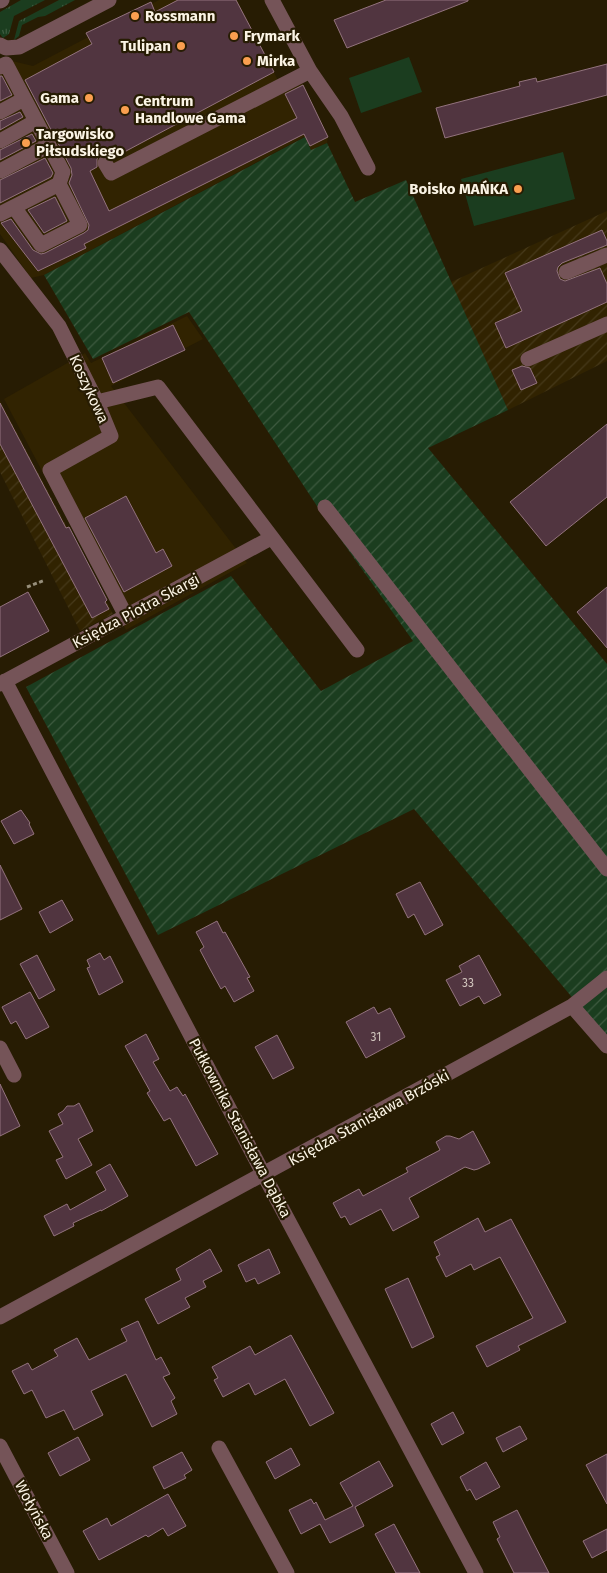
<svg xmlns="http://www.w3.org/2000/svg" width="607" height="1573" viewBox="0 0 607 1573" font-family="'Fira Sans',sans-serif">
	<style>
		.built { fill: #312301 }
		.industrial { fill: url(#industrial-furrows) }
		.grass { fill: url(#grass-tufts) }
		.park { fill: #1b3d1f }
		.garden { fill: url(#garden-furrows) }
		.building { fill: #513540; stroke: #93737e }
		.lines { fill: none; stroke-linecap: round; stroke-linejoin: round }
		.path { stroke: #978f7b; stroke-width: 3; stroke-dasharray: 4 2.5; stroke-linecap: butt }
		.minor { stroke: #755458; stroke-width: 15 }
		.poi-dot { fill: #fa9f4f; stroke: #271c03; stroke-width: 2 }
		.labels { text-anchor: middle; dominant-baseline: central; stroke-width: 4.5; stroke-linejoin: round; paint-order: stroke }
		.number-label { font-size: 12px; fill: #d0c4bc }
		.poi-label { font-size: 15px; font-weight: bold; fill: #fbf4e5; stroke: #271c03; text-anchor: start }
		.street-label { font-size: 15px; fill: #fbf4e5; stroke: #271c03 }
	</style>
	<defs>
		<pattern id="industrial-furrows" width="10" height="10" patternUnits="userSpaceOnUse" patternTransform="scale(1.25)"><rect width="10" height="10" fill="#312301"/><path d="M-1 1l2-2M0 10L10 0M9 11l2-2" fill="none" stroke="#46391a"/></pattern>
		<pattern id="grass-tufts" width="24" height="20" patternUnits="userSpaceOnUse" patternTransform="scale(1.25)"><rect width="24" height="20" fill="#1b3d1f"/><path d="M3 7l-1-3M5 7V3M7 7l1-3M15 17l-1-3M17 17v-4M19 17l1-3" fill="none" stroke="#3d5a3f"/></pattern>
		<pattern id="garden-furrows" width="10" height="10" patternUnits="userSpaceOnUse" patternTransform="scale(1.25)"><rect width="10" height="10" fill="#1b3d1f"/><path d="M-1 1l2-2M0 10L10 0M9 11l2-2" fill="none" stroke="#3d5a3f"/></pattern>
	</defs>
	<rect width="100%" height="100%" fill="#271c03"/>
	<path class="built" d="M159,0H237L284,92L302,83L328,137L327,143L311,150L304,137L44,275L31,278L0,234V65L8,60L33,66Z
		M187,316L203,339L111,386L247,563L126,630L4,399L85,353L91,363Z"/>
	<path class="industrial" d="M607,211V361L508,410L451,282Z
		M0,401L113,614L80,631L0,472Z"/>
	<path class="grass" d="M21,0H45L14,16L9,34L3,38L0,34V12Z
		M59,0H75L45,16L38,17L22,25L19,36L14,40L19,21Z"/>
	<path class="park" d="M409,57L422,92L361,113L349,78Z
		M563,152L575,199L474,226L461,179Z"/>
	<path class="garden" d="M305,137L311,150L327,143L355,202L406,180L508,410L428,448L607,664V1039L414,809L158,935L26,687L231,576L321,691L413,641L317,506L189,312L93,359L44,275Z"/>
	<path class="building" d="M178,0H236L274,72L113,158L110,155L105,154L100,155L97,159V167L90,171L109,211L297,118L285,94L303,85L328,137L310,146L304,134L84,244L86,248L38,271L1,223L11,219L33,250L41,254L45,253L84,233L88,230L89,225L69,183L72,175L71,168L25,80L92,44L86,33L151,2L155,12Z
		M386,0H468V1L347,48L334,20Z
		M607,64V95L445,138L436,108L520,86L519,82L536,78L537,82Z
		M0,76H2L12,95L0,101Z
		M20,112L23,117L0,130V121Z
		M32,134L36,141L0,160V150Z
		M45,158L53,173L51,177L0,203V180Z
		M55,197L67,221L44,233L28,210Z
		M602,230L607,241V245L562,263L558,267L557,271L560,279L565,281L600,268L607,284V302L506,348L495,323L522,311L505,273Z
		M173,325L185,350L113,383L102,358Z
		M522,366L530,368L537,383L521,390L512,370Z
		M0,403L66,528L69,527L107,600L105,602L109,609L92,618L0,444Z
		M607,424V497L546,546L510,502Z
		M126,496L156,553L163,549L172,566L124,592L85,518Z
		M607,587V648L577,612Z
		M28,592L49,631L0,657V607Z
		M21,810L30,823L29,824L34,834L14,844L1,821Z
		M0,865L22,909L0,920Z
		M420,882L443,925L425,935L414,914L408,918L396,894Z
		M62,900L73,920L50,933L39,912Z
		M217,921L223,933L225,932L250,977L247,978L254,991L234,1002L225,986L221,989L210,969L200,950L204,947L196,932Z
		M100,953L104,960L110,956L123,982L99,995L87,968L90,967L87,960Z
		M37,955L55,990L39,999L20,964Z
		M479,955L501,995L484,1004L479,996L460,1006L446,980L462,972L459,966Z
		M30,992L49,1027L26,1039L16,1021L11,1024L2,1007Z
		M374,1007L378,1014L390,1008L405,1037L366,1058L346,1022Z
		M146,1034L159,1059L153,1062L170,1091L177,1087L183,1096L185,1094L218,1154L196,1166L170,1118L164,1121L147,1093L150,1091L125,1046Z
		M277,1035L294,1068L273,1079L255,1047Z
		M0,1084L20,1126L0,1136Z
		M79,1103L93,1131L78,1139L92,1165L66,1179L56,1160L63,1157L49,1131L63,1124L58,1114L63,1111L67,1106H74Z
		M473,1131L490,1163L478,1169L474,1170L465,1167L409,1198L419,1217L393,1231L381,1209L350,1225L345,1216L341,1218L333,1203L359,1189L363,1196L408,1172L406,1168L440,1150L436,1142L446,1136H450L459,1139Z
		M110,1164L128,1196L101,1211V1210L73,1223L74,1226L54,1236L44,1216L67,1204L70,1210L106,1190L96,1172Z
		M478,1218L485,1232L511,1219L566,1322L518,1346L520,1350L487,1367L476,1346L533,1318L500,1257L474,1270L471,1264L446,1277L436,1257L440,1255L434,1242Z
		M210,1249L222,1271L203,1281L206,1287L185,1298L190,1307L158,1324L145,1299L181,1280L176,1269Z
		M269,1249L280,1273L258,1284L255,1278L246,1282L238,1265Z
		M408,1278L434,1337L412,1348L385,1289Z
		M138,1321L156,1360L161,1357L170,1374L163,1377L175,1398L171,1401L177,1414L152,1427L126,1374L91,1391L103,1415L74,1430L64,1410L46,1418L32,1390L24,1394L12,1371L28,1363L32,1370L58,1356L54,1350L77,1338L89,1360L127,1341L121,1329Z
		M291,1335L334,1413L310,1426L285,1379L255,1395L249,1383L223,1397L214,1380L218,1378L212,1367L250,1346L255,1355Z
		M453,1412L464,1433L442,1445L431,1424Z
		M520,1426L527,1439L503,1452L496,1438Z
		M78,1437L90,1460L60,1476L48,1453Z
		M291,1448L300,1465L275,1479L266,1462Z
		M182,1452L192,1470L184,1475L186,1478L164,1489L153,1467Z
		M607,1454V1504L586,1465Z
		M379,1461L393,1486L355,1507L364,1526L330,1543L320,1524L301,1534L289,1510L311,1499L314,1504L316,1502L325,1520L353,1506L340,1483Z
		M486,1462L500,1487L476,1500L470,1489L467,1491L460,1477Z
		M168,1494L186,1526L168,1536L163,1528L148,1537L146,1535L99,1560L83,1531L107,1518L111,1526Z
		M517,1510L531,1538L549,1573H514L497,1539L500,1537L493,1522Z
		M394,1524L420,1573H396L375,1534Z
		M607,1529V1550L592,1558L583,1541Z"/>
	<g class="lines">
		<path class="path" d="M27,587L45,580"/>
		<path class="minor" d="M272,0L310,71L341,116L368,168
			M0,1L2,0
			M0,45L6,48L19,47L109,0
			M0,67L6,64L63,172L59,184
			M0,112L24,99
			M0,141L36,121
			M105,163L111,173L310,71
			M0,171L49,145
			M0,214L59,184L80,225L41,245L14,207
			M0,250L59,326L97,402L111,436L50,470L126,616
			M566,272L607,255
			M528,359L607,324
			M97,402L158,387L357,650
			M325,507L607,869
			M5,681L264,1175L476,1573
			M0,684L271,538
			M572,1006L607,978
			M0,1048L14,1075
			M0,1317L572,1006L607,1046
			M0,1446L67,1573
			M219,1448L287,1573"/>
	</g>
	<g class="poi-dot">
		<circle cx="135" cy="16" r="5"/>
		<circle cx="234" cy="36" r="5"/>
		<circle cx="181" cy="46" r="5"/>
		<circle cx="247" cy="61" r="5"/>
		<circle cx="89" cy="98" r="5"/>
		<circle cx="125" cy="110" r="5"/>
		<circle cx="26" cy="143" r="5"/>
		<circle cx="518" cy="189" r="5"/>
	</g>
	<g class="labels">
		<g class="number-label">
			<text x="468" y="983">33</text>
			<text x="376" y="1037">31</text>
		</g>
		<g class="poi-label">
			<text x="145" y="16">Rossmann</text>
			<text x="244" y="36">Frymark</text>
			<text x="171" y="46" text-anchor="end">Tulipan</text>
			<text x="257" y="61">Mirka</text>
			<text x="79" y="98" text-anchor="end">Gama</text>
			<text x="135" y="101">Centrum<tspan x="135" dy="17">Handlowe Gama</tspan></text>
			<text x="36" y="134">Targowisko<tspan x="36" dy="17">Piłsudskiego</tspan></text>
			<text x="508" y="189" text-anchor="end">Boisko MAŃKA</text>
		</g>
		<g class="street-label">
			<text transform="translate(89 389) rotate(65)">Koszykowa</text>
			<text transform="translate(136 611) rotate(-28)">Księdza Piotra Skargi</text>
			<text transform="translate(369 1118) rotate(-29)">Księdza Stanisława Brzóski</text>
			<text transform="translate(240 1128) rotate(62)">Pułkownika Stanisława Dąbka</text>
			<text transform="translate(34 1510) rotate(62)">Wołyńska</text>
		</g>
	</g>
</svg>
